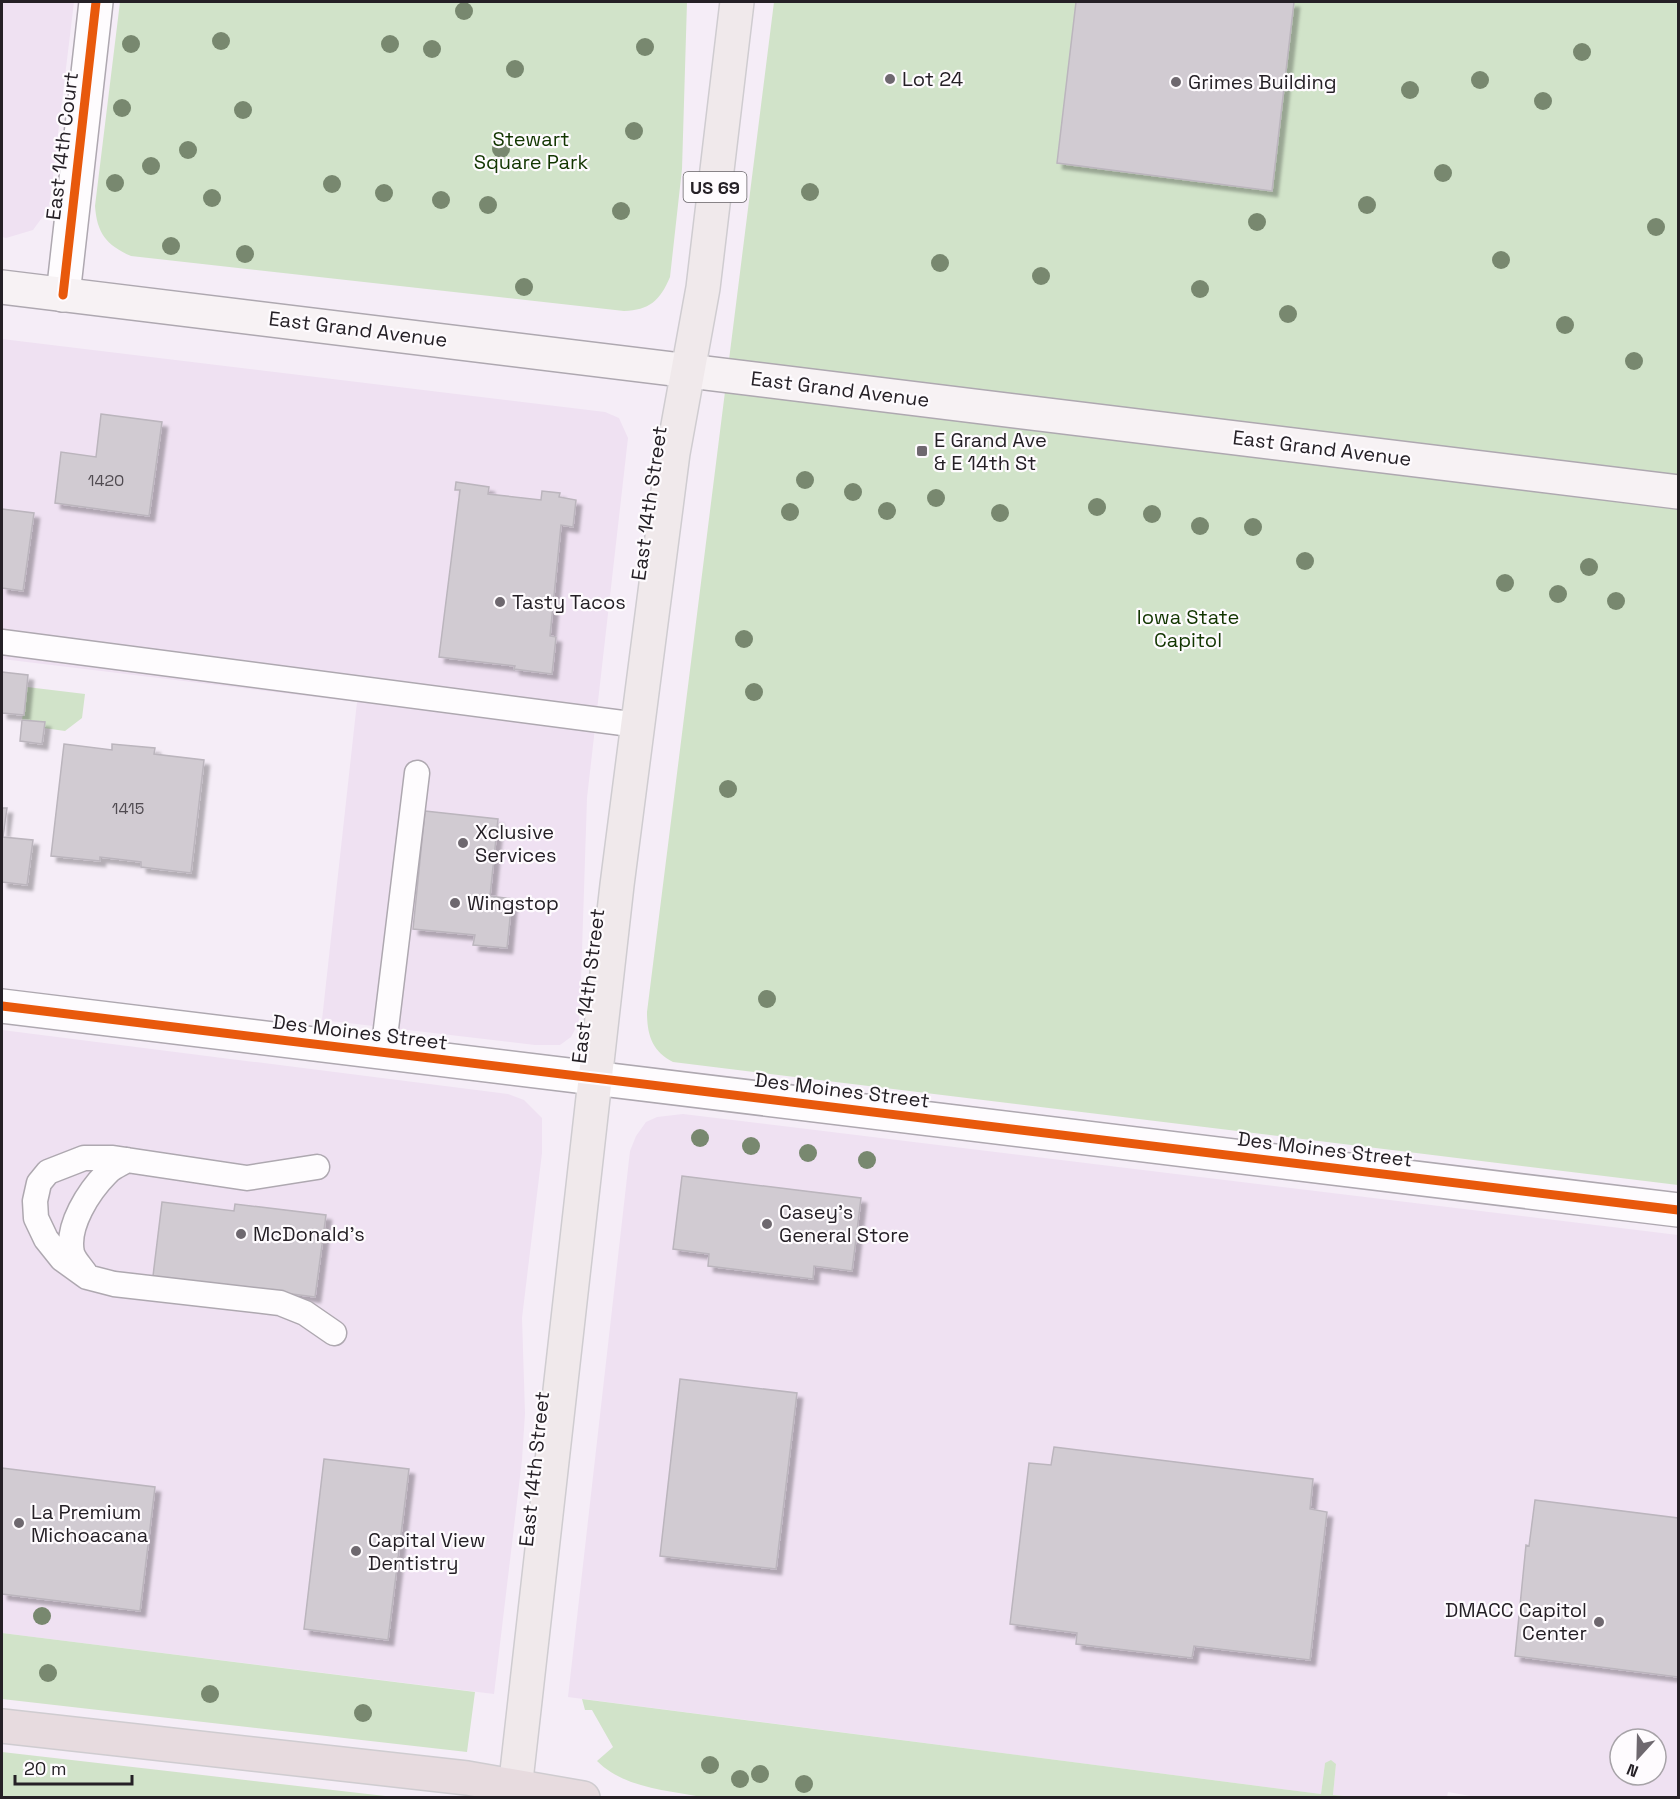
<svg xmlns="http://www.w3.org/2000/svg" width="1680" height="1799" viewBox="0 0 1680 1799" font-family="'Space Grotesk',sans-serif">
	<style>
		.built { fill: #efe1f2; fill-rule: evenodd }
		.green { fill: #d1e3c9 }
		.building { fill: #d1cbd2; stroke: #bbb5bd; stroke-width: 1.5; filter: url(#shadow) }
		.lines { fill: none; stroke-linecap: round; stroke-linejoin: round }
		.lane-casing { stroke: #aea8b0; stroke-width: 27 }
		.street-casing { stroke: #aea8b0; stroke-width: 36 }
		.secondary-casing { stroke: #aea8b0; stroke-width: 36 }
		.primary-casing { stroke: #cfccd0; stroke-width: 36 }
		.highway-casing { stroke: #cfccd0; stroke-width: 36 }
		.lane { stroke: #fefcfe; stroke-width: 24 }
		.street { stroke: #fefcfe; stroke-width: 33 }
		.secondary { stroke: #f7f2f4; stroke-width: 33 }
		.primary { stroke: #f0e9eb; stroke-width: 33 }
		.highway { stroke: #e7dbdf; stroke-width: 33 }
		.cycleway-casing { stroke: #fefbfe; stroke-width: 13 }
		.cycleway { stroke: #e8590c; stroke-width: 9 }
		.tree { fill: #78886f }
		.poi-dot { fill: #6e686f; stroke: #fefbfe; stroke-width: 2 }
		.labels { text-anchor: middle; dominant-baseline: central; stroke-width: 4.5; stroke-linejoin: round; paint-order: stroke }
		.number-label { font-size: 16px; fill: #504b51 }
		.shield { fill: #fefbfe; stroke: #666267; stroke-width: 1.5 }
		.shield-label { font-size: 18px; font-weight: bold; fill: #252026 }
		.poi-label { font-size: 20px; fill: #252026; stroke: #fefbfe; text-anchor: start }
		.park-label { font-size: 20px; fill: #123600; stroke: #fefbfe }
		.street-label { font-size: 20px; fill: #252026; stroke: #fefbfe }
	</style>
	<defs>
		<filter id="shadow"><feDropShadow dx="5.5" dy="5.5" stdDeviation="1.5" flood-color="#0004"/></filter>
	</defs>
	<rect width="100%" height="100%" fill="#f5edf7"/>
	<path class="built" d="M2,2H74L49,208L33,230L6,238L2,237Z
		M2,339L605,412L619,418L628,438L587,798L580,1012L578,1024L571,1037L560,1045H535L322,1020L357,702L2,659Z
		M2,1030L508,1094L524,1100L542,1118V1153L522,1318L525,1413L522,1460L494,1694L2,1633Z
		M683,1114L1678,1235V1797H1476L1448,1792L1447,1797H1355L1333,1795L1336,1764L1325,1763L1321,1794L568,1697L630,1151L636,1136L646,1122L657,1117ZM1620,1739H1656V1775H1620Z"/>
	<path class="green" d="M120,2H687L682,169L670,277C660,301 649,310 624,311L131,256C106,245 97,233 95,206Z
		M774,2H1678V1185L673,1062C652,1051 647,1035 647,1012Z
		M27,687L85,694L82,718L65,731L44,728V722L22,720Z
		M2,1633L475,1692L467,1752L2,1699Z
		M582,1699L1321,1794L1325,1763L1331,1760L1336,1764L1333,1795L1355,1797H702C666,1790 624,1788 597,1761L613,1747L592,1710H585Z
		M2,1752L394,1797H2Z"/>
	<path class="building" d="M1076,2H1294L1272,191L1057,163Z
		M101,414L162,422L149,516L55,503L61,452L96,457Z
		M456,482L489,487L488,494L541,500L542,491L560,493L559,497L576,500L573,527L561,525L550,636L556,637L552,674L514,669L515,666L439,657L460,490H455Z
		M2,509L34,513L23,591L2,588Z
		M2,672L28,675L24,715L2,713Z
		M22,720L45,722L42,744L20,741Z
		M64,744L112,750V744L155,748L154,754L204,760L191,873L141,867V862L100,857V861L51,856Z
		M2,808H7L3,837L33,840L27,885L2,882Z
		M425,811L498,819L490,896L512,899L507,948L473,945L475,935L413,929Z
		M682,1176L861,1198L852,1271L814,1266L813,1279L708,1266L709,1254L673,1249Z
		M162,1202L234,1211L235,1204L326,1215L315,1297L153,1276Z
		M680,1379L797,1393L776,1569L660,1556Z
		M1054,1447L1313,1479L1310,1509L1327,1512L1310,1660L1194,1646L1192,1658L1076,1644L1077,1633L1010,1624L1029,1463L1051,1465Z
		M324,1459L409,1469L388,1640L304,1629Z
		M2,1468L155,1487L140,1611L2,1594Z
		M1535,1500L1678,1518V1677L1515,1656L1526,1545L1529,1546Z"/>
	<g class="lines">
		<defs>
			<path id="lane" d="M2,642L638,725
				M383,1053L417,773
				M317,1167L247,1178L113,1158H84L48,1172L39,1183L35,1201L36,1218L46,1239L62,1259L87,1277L114,1284L280,1303L305,1313L334,1333
				M85,1273C81,1267 74,1260 72,1253C66,1226 89,1191 107,1173C112,1167 121,1164 127,1160"/>
			<path id="street" d="M63,295L96,2
				M2,1006L1678,1210"/>
			<path id="secondary" d="M2,287L1678,492"/>
			<path id="primary" d="M514,1798L617,885L673,453L703,288L737,2"/>
			<path id="highway" d="M2,1726L467,1778L583,1798"/>
		</defs>
		<use href="#lane" class="lane-casing"/>
		<use href="#street" class="street-casing"/>
		<use href="#secondary" class="secondary-casing"/>
		<use href="#primary" class="primary-casing"/>
		<use href="#highway" class="highway-casing"/>
		<use href="#lane" class="lane"/>
		<use href="#street" class="street"/>
		<use href="#secondary" class="secondary"/>
		<use href="#primary" class="primary"/>
		<use href="#highway" class="highway"/>
		<defs>
			<path id="cycleway" d="M63,295L96,2
				M2,1006L1678,1210"/>
		</defs>
		<use href="#cycleway" class="cycleway-casing"/>
		<use href="#cycleway" class="cycleway"/>
	</g>
	<g class="tree">
		<circle cx="464" cy="11" r="9"/>
		<circle cx="221" cy="41" r="9"/>
		<circle cx="131" cy="44" r="9"/>
		<circle cx="390" cy="44" r="9"/>
		<circle cx="645" cy="47" r="9"/>
		<circle cx="432" cy="49" r="9"/>
		<circle cx="1582" cy="52" r="9"/>
		<circle cx="515" cy="69" r="9"/>
		<circle cx="1480" cy="80" r="9"/>
		<circle cx="1410" cy="90" r="9"/>
		<circle cx="1543" cy="101" r="9"/>
		<circle cx="122" cy="108" r="9"/>
		<circle cx="243" cy="110" r="9"/>
		<circle cx="634" cy="131" r="9"/>
		<circle cx="501" cy="149" r="9"/>
		<circle cx="188" cy="150" r="9"/>
		<circle cx="151" cy="166" r="9"/>
		<circle cx="1443" cy="173" r="9"/>
		<circle cx="115" cy="183" r="9"/>
		<circle cx="332" cy="184" r="9"/>
		<circle cx="810" cy="192" r="9"/>
		<circle cx="384" cy="193" r="9"/>
		<circle cx="212" cy="198" r="9"/>
		<circle cx="441" cy="200" r="9"/>
		<circle cx="488" cy="205" r="9"/>
		<circle cx="1367" cy="205" r="9"/>
		<circle cx="621" cy="211" r="9"/>
		<circle cx="1257" cy="222" r="9"/>
		<circle cx="1656" cy="227" r="9"/>
		<circle cx="171" cy="246" r="9"/>
		<circle cx="245" cy="254" r="9"/>
		<circle cx="1501" cy="260" r="9"/>
		<circle cx="940" cy="263" r="9"/>
		<circle cx="1041" cy="276" r="9"/>
		<circle cx="524" cy="287" r="9"/>
		<circle cx="1200" cy="289" r="9"/>
		<circle cx="1288" cy="314" r="9"/>
		<circle cx="1565" cy="325" r="9"/>
		<circle cx="1634" cy="361" r="9"/>
		<circle cx="805" cy="480" r="9"/>
		<circle cx="853" cy="492" r="9"/>
		<circle cx="936" cy="498" r="9"/>
		<circle cx="1097" cy="507" r="9"/>
		<circle cx="887" cy="511" r="9"/>
		<circle cx="790" cy="512" r="9"/>
		<circle cx="1000" cy="513" r="9"/>
		<circle cx="1152" cy="514" r="9"/>
		<circle cx="1200" cy="526" r="9"/>
		<circle cx="1253" cy="527" r="9"/>
		<circle cx="1305" cy="561" r="9"/>
		<circle cx="1589" cy="567" r="9"/>
		<circle cx="1505" cy="583" r="9"/>
		<circle cx="1558" cy="594" r="9"/>
		<circle cx="1616" cy="601" r="9"/>
		<circle cx="744" cy="639" r="9"/>
		<circle cx="754" cy="692" r="9"/>
		<circle cx="728" cy="789" r="9"/>
		<circle cx="767" cy="999" r="9"/>
		<circle cx="700" cy="1138" r="9"/>
		<circle cx="751" cy="1146" r="9"/>
		<circle cx="808" cy="1153" r="9"/>
		<circle cx="867" cy="1160" r="9"/>
		<circle cx="42" cy="1616" r="9"/>
		<circle cx="48" cy="1673" r="9"/>
		<circle cx="210" cy="1694" r="9"/>
		<circle cx="363" cy="1713" r="9"/>
		<circle cx="710" cy="1765" r="9"/>
		<circle cx="760" cy="1774" r="9"/>
		<circle cx="740" cy="1779" r="9"/>
		<circle cx="804" cy="1784" r="9"/>
	</g>
	<g class="poi-dot">
		<circle cx="890" cy="79" r="6"/>
		<circle cx="1176" cy="82" r="6"/>
		<rect x="916" y="445" width="12" height="12" rx="3"/>
		<circle cx="500" cy="602" r="6"/>
		<circle cx="463" cy="843" r="6"/>
		<circle cx="455" cy="903" r="6"/>
		<circle cx="767" cy="1224" r="6"/>
		<circle cx="241" cy="1234" r="6"/>
		<circle cx="19" cy="1523" r="6"/>
		<circle cx="356" cy="1551" r="6"/>
		<circle cx="1599" cy="1622" r="6"/>
	</g>
	<g class="labels">
		<g class="number-label">
			<text x="106" y="480">1420</text>
			<text x="128" y="808">1415</text>
		</g>
		<rect class="shield" x="683.5" y="172" width="63" height="30" rx="4.5"/>
		<g class="shield-label">
			<text x="715" y="187">US 69</text>
		</g>
		<g class="poi-label">
			<text x="902" y="79">Lot 24</text>
			<text x="1188" y="82">Grimes Building</text>
			<text x="934" y="440">E Grand Ave<tspan x="934" dy="23">&amp; E 14th St</tspan></text>
			<text x="512" y="602">Tasty Tacos</text>
			<text x="475" y="832">Xclusive<tspan x="475" dy="23">Services</tspan></text>
			<text x="467" y="903">Wingstop</text>
			<text x="779" y="1212">Casey's<tspan x="779" dy="23">General Store</tspan></text>
			<text x="253" y="1234">McDonald's</text>
			<text x="31" y="1512">La Premium<tspan x="31" dy="23">Michoacana</tspan></text>
			<text x="368" y="1540">Capital View<tspan x="368" dy="23">Dentistry</tspan></text>
			<text x="1587" y="1610" text-anchor="end">DMACC Capitol<tspan x="1587" dy="23">Center</tspan></text>
		</g>
		<g class="park-label">
			<text x="531" y="139">Stewart<tspan x="531" dy="23">Square Park</tspan></text>
			<text x="1188" y="617">Iowa State<tspan x="1188" dy="23">Capitol</tspan></text>
		</g>
		<g class="street-label">
			<text transform="translate(62 146) rotate(-83)">East 14th Court</text>
			<text transform="translate(358 329) rotate(7)">East Grand Avenue</text>
			<text transform="translate(840 389) rotate(7)">East Grand Avenue</text>
			<text transform="translate(1322 448) rotate(7)">East Grand Avenue</text>
			<text transform="translate(649 503) rotate(-82)">East 14th Street</text>
			<text transform="translate(588 986) rotate(-83)">East 14th Street</text>
			<text transform="translate(360 1032) rotate(7)">Des Moines Street</text>
			<text transform="translate(842 1090) rotate(7)">Des Moines Street</text>
			<text transform="translate(1325 1149) rotate(7)">Des Moines Street</text>
			<text transform="translate(534 1469) rotate(-84)">East 14th Street</text>
		</g>
	</g>
	<rect width="1680" height="1799" fill="none" stroke="#252026" stroke-width="6"/>
	<g transform="translate(1638 1757) rotate(202)"><circle r="28" fill="#fefbfe" stroke="#a7a3a8" stroke-width="1.5"/>
	<path d="M0-4.5L10 22L0 15L-10 22Z" fill="#6e686f"/>
	<text y="-9" font-size="16" font-weight="bold" text-anchor="middle" fill="#252026">N</text>
	</g>
	<path d="M15 1775v9h117v-9" fill="none" stroke="#252026" stroke-width="3"/>
	<text x="24" y="1775" font-size="18" fill="#252026" stroke="#fefbfe" stroke-width="4.5" paint-order="stroke">20 m</text>
</svg>
